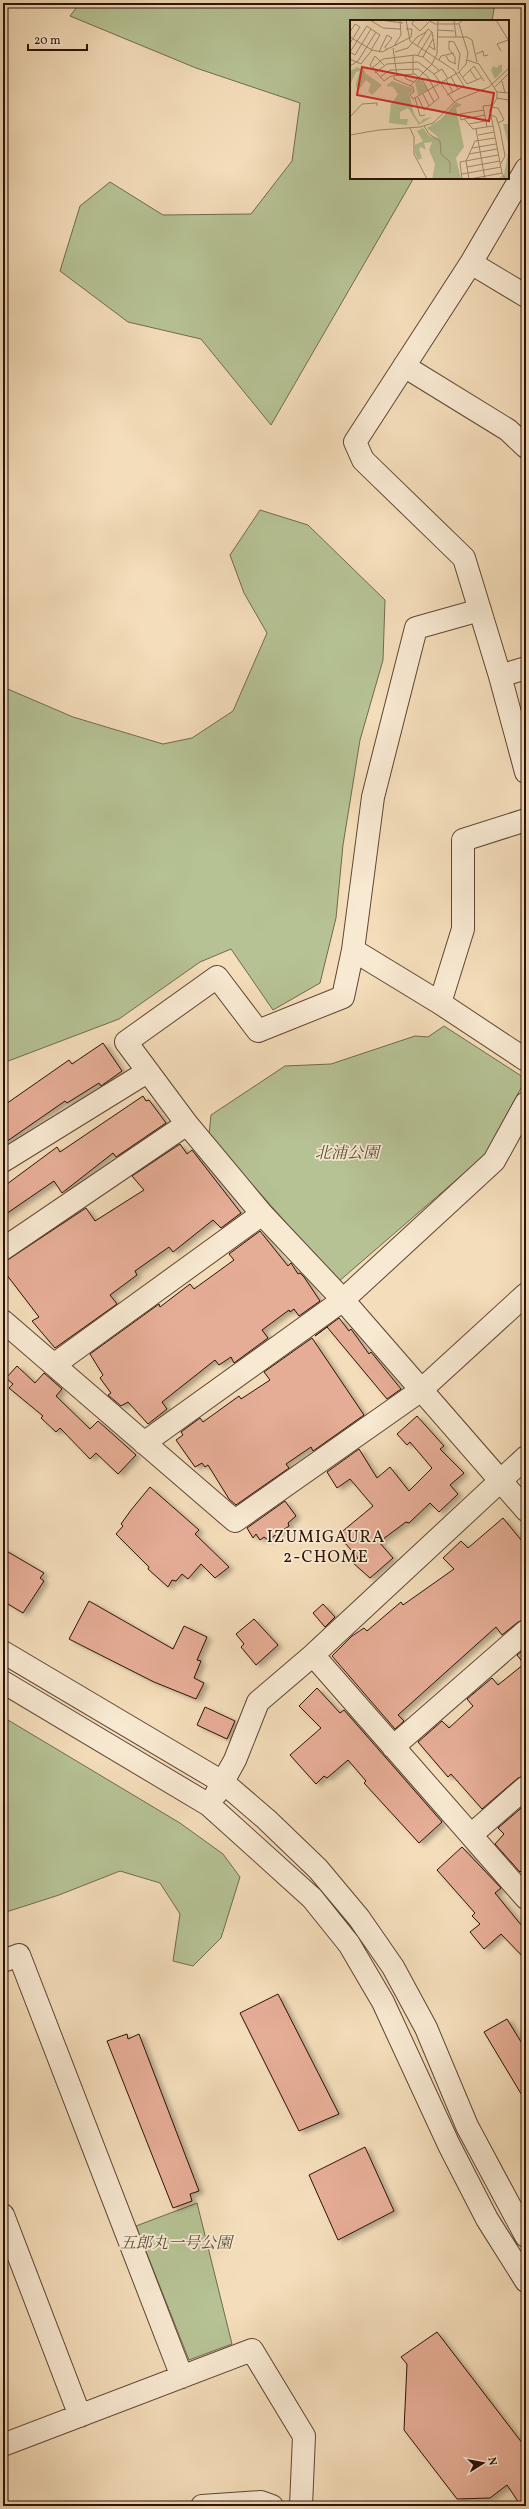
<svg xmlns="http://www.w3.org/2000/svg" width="529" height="2509" viewBox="0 0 529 2509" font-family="Vollkorn,'Noto Serif JP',serif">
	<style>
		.green { fill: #b6c294; stroke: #726a4d }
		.building { fill: #e6ad96; stroke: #2d1206; filter: url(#shadow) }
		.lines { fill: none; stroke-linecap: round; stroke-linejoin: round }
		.minor-casing { stroke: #5f4533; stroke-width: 24 }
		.minor { stroke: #f8e9d2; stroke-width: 22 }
		.labels { text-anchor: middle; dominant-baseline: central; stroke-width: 3.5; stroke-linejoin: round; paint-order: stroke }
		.park-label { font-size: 16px; font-style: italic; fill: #5d5038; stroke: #f8e9d2 }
		.neighbourhood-label { font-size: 17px; letter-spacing: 1px; fill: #2d1206; stroke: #f8e9d2 }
		.inset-road { fill: none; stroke: #a48c72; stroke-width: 1 }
		.view { fill: #d62828; fill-opacity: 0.15; stroke: #d62828; stroke-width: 2 }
		.inset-edge { fill: none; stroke: #2d1206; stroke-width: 2 }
	</style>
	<defs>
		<filter id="shadow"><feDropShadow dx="4.5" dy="2.5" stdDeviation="2" flood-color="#0004"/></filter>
	</defs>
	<rect width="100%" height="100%" fill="#f4ddba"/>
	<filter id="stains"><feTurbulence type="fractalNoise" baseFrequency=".005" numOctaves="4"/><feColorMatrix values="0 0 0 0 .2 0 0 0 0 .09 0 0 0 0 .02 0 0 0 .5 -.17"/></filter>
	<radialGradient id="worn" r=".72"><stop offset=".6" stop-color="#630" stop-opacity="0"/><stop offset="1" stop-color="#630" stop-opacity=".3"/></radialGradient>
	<path class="green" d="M80,3H495L492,21H351V178H412V181L271,425L201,339L128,322L60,271L80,206L110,182L163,215L251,214L292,161L300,103L196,68L70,16Z
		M260,510L308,525L385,600L383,660L360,740L343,845L336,918L320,983L273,1010L231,949L200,962L119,1019L3,1063V687L73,717L163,744L192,738L233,711L267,633L244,593L230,555Z
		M444,1026L526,1079L484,1156L338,1282L209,1135L211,1115L285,1066L331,1064L415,1036L428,1037Z
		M3,1717L180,1823L223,1854L240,1877L221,1938L193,1966L173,1961L180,1914L160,1883L120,1871L59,1895L3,1913Z
		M197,2203L232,2344L189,2360L136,2226Z"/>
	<path class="building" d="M103,1043L122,1071L101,1086L99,1083L67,1103L65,1101L3,1144V1106L69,1060L72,1064Z
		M143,1096L146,1101L149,1100L166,1123L116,1157L113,1153L62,1193L54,1181L3,1216V1187L57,1147L60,1152Z
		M180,1144L187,1154L192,1150L241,1213L221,1228L213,1220L173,1252L169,1247L135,1271L137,1275L110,1295L117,1304L55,1348L32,1321L39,1317L3,1270V1263L86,1208L95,1221L144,1190L132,1176Z
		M260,1231L288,1266L291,1263L298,1274L300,1273L304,1277L320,1301L299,1316L294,1309L290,1312L289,1310L262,1330L268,1338L234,1363L231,1357L219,1365L215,1360L162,1402L167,1409L148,1424L128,1402L121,1406L108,1395L111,1393L100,1378L103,1375L90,1354L159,1304L160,1307L190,1284L194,1289L234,1260L229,1254Z
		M339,1318L349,1331L351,1329L369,1354L371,1352L401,1389L387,1399L327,1327L315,1336Z
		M312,1338L364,1415L313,1451L311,1447L286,1464L289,1468L236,1505L229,1499L208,1465L205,1467L202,1463L195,1467L176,1440L183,1435L181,1432L200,1418L203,1422L239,1396L241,1399L270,1380L264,1372Z
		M17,1366L35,1383L44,1373L62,1389L56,1396L90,1429L98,1421L136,1455L118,1474L96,1453L90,1459L60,1428L56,1432L41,1418L43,1416L9,1388L13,1384L6,1378Z
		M417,1416L444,1446L440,1449L464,1473L450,1485L458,1494L439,1512L430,1503L409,1523L406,1522L379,1542L393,1558L370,1578L352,1562L358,1558L338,1535L373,1506L350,1479L337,1488L327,1472L359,1449L377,1478L390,1467L409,1491L432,1468L410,1442L407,1445L397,1434Z
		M150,1487L199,1530L195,1534L229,1567L215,1578L201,1564L188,1579L182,1574L176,1581L172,1580L168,1587L148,1569L149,1567L116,1534L123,1526L121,1524L131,1510Z
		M285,1501L296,1516L288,1523L289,1526L268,1540L264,1537L260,1540L256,1534L253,1538L247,1528Z
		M503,1518L526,1546V1619L518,1622L502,1635L496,1627L398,1715L404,1721L395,1729L332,1656L352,1636L364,1628L367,1631L401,1602L403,1605L454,1569L443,1558L461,1541L468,1548Z
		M3,1549L44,1573L40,1578L44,1581L23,1613L3,1601Z
		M89,1601L173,1649L184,1626L207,1637L197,1660L201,1661L194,1678L204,1683L196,1699L154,1682L69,1639Z
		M323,1604L335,1617L325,1627L313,1613Z
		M254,1619L278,1645L256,1665L241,1647L244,1644L236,1634Z
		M526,1648V1775L518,1778L482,1809L451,1774L448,1777L418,1742L442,1721L449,1728L473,1706L467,1699L492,1678L498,1685L524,1664L517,1655Z
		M317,1688L340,1713L344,1710L442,1822L419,1843L364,1783L366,1781L348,1760L327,1778L324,1776L316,1784L290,1755L321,1728L299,1706Z
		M205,1707L235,1721L227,1739L197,1725Z
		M526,1804V1866L520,1872L495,1844L504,1834L498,1828Z
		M462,1847L501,1888L495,1893L526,1931V1960L501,1934L484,1949L470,1932L480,1924L472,1916L475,1913L437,1870Z
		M278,1994L339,2114L299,2131L240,2013Z
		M507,2019L526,2050V2102L484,2032Z
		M127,2034L128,2039L139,2034L199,2191L190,2194L192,2201L173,2208L107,2041Z
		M365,2147L394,2211L338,2240L309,2175Z
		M437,2332L526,2448V2506H521L507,2485L490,2498L457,2499L404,2430L407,2364L401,2357Z"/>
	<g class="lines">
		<defs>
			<path id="minor" d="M526,169L471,263L355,442L363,460L464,558L500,676L526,772
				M471,263L526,296
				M404,366L508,430L526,447
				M480,610L416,628L373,797L353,950L343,997L258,1031L217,977L126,1042L187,1124L262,1214L343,1300L526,1510
				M500,676L526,668
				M353,950L440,1003L526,1060
				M440,1003L463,929V840L526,820
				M3,1161L147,1072
				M3,1249L187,1124
				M3,1321L235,1521L420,1391L526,1294
				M55,1364L262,1214
				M144,1443L343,1300L494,1161L526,1103
				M3,1652L224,1783L266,1819L318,1869L359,1918L393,1967L426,2028L467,2126L526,2236
				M313,1655L526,1898
				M3,1682L209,1805L312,1898L349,1944L383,2002L449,2145L487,2219L526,2281
				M393,1747L526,1631
				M216,1794L235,1760L258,1702L313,1655L526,1457
				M471,1835L526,1787
				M3,1961L19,1955L182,2377
				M3,2215L80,2416
				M3,2445L252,2350L304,2436L301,2506
				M202,2506L261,2502L272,2506"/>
		</defs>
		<use href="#minor" class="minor-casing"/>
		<use href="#minor" class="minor"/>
	</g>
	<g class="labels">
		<g class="park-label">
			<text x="347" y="1154">北浦公園</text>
			<text x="176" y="2244">五郎丸一号公園</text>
		</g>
		<g class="neighbourhood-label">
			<text x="326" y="1537">IZUMIGAURA<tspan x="326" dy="20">2-CHOME</tspan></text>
		</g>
	</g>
	<g transform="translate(350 20)">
		<rect width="159" height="159" fill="#f4ddba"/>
		<path d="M149,45H152V51L145,59L141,50L143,46L147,48ZM7,47L14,50L16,54L32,65L22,75L18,71L21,64L16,60L8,71L7,70L6,63L10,51L6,52L0,65V51ZM69,58L78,70L68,75L65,62ZM42,61L62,68L63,71L59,73L64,94L70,103L73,99L82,97L69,105L58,88L50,92V99H58L57,105L39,103L41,84L48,74L43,67L36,66ZM106,82L112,85L106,88L114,127L106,138L111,159H82L85,144L79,130L82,122L74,123L76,130L71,127L69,129L72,138L68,140L65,133V125L73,121L67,111L73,108L79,116L89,118L77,108L91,99ZM153,104H159V159L148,158L154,155L159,127Z" fill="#b6c294"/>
		<path class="inset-road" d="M20,0L33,8L50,9M30,0L53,3M56,0L60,21L104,50L114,66L97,75M64,0L62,4L70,11L79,2M78,0L85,4H108L113,0M104,0L106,17M146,0L159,21M88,10L104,11M0,12L5,4L10,7L0,23M0,17L22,30L32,32L61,17L62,9H56M88,17H117L122,20L127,42M46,26L45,24L51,15L50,0M67,26L78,9L82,12M79,26L85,30L82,12M43,28L47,56M21,30L30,15L21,9L17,6L0,32L5,35L21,9M151,31L147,24L158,20M29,32L37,15L42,18L35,27L37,30M45,32L58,28L67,17L76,12M126,34L133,31L134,36L138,35M63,35V54M68,35L82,12M96,36L99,41L106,44M73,37L83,19M0,39L11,44L22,30M89,40L91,36L104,33M117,40L129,44L147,72V78L140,90L152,153L155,159M105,44V37L99,29V21L104,22L110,34L108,50M34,45L25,36L20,45L34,61L41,56L65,54L73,61L84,82M0,46L8,41L26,12M21,49L33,39L65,35L73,37L90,51M120,50L127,60M109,52L117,64L131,58M25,53L37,44L68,42L84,54L104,82M84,54L92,49L98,59M55,55L56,59L64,62M44,56V59L63,67L64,72L60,74L63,79L109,52L116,44L118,33L109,4M30,57L40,50L68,49L78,57L89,78L74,90L68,77M101,57L108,69M113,57L124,46L134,61M96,60L103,72M152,61L155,73M60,66L82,44L87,34L88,0M145,67L159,53M147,72L159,73M73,74L79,86M65,78L70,96L75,95M147,78L158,80L159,88M141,87L148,88L154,100L148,103M134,90L110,94L111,100L114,99L123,109L143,106M141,95L146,97L150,109L155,136L150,145M0,97L12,84L27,83V86M114,99L135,95M119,104L135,101M74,106L79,114L90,121L91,134L100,142V153M137,107L133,86L142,85M60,108L64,117V134L77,159M126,109L135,159M0,115L29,110L70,107L83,103L107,80L139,67L159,48M128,115L144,112M122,128L146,124M119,134L147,129M117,147L150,141M112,154L151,147M112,159L110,142L148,135M119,159L116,141L125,121L145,118M120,159L152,153"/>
		<path class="view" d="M12,47L144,73L139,101L7,75Z"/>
		<rect width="159" height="159" class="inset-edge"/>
	</g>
	<rect width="529" height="2509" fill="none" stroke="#f4ddba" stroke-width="16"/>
	<rect x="4" y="4" width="521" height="2501" fill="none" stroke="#2d1206" stroke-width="2"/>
	<rect x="8" y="8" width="513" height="2493" fill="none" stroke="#2d1206"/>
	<g transform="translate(483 2463) rotate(79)" stroke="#f8e9d2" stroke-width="3" paint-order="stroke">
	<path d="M0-3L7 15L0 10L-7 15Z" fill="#2d1206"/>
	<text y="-6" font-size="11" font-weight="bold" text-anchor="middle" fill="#2d1206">N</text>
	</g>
	<path d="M28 44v6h59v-6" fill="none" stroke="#2d1206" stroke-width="2"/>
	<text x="34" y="44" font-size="12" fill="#2d1206" stroke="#f8e9d2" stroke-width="3" paint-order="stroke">20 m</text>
	<rect width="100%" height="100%" filter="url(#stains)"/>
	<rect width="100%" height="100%" fill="url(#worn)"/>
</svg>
